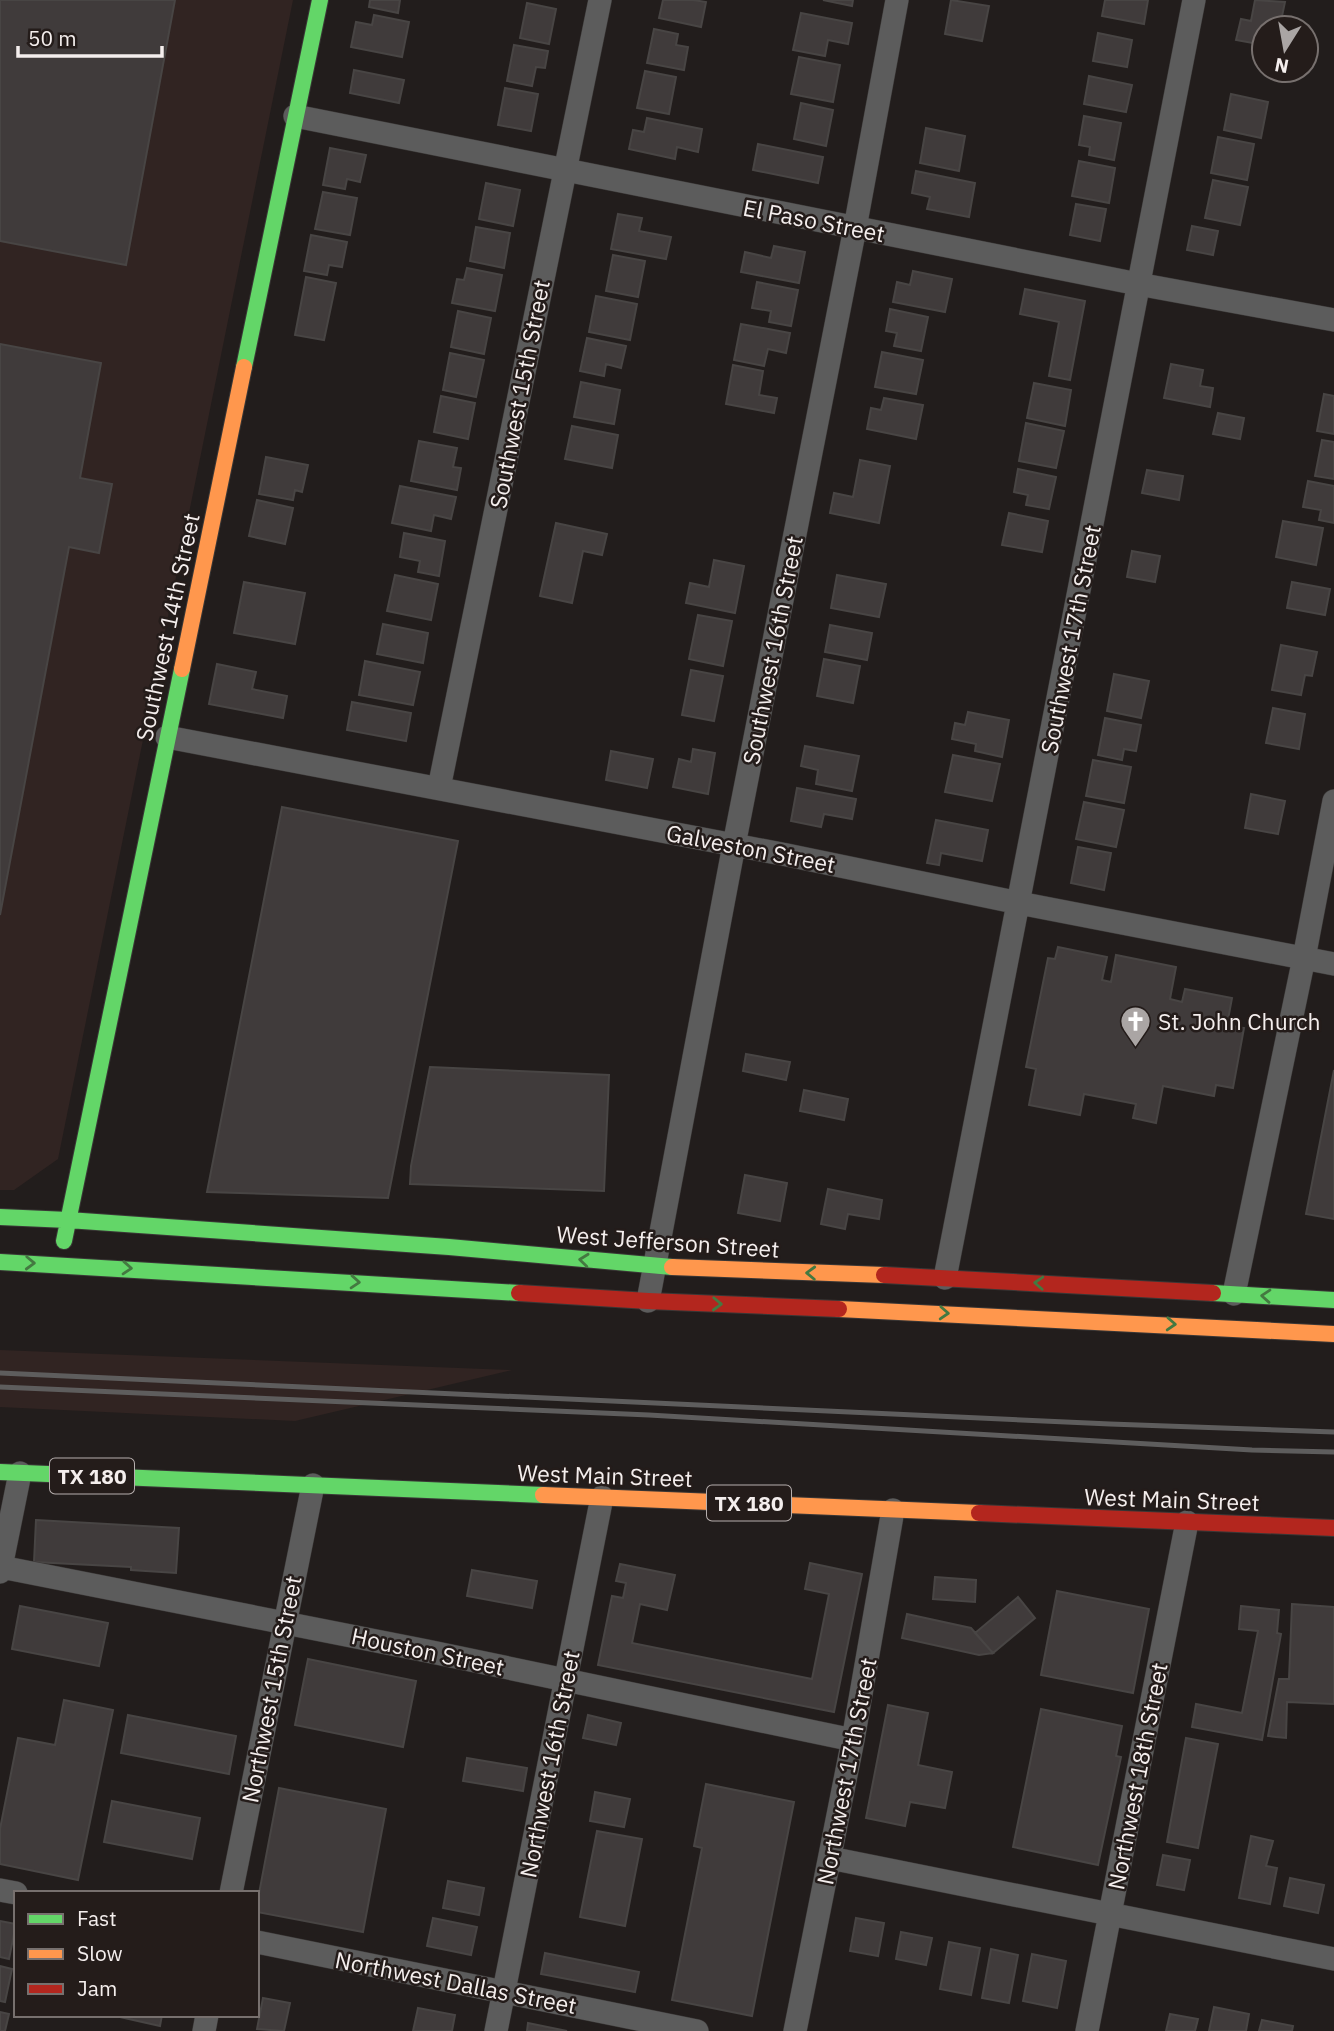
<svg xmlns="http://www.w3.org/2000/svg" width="1334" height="2031" viewBox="0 0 1334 2031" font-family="'IBM Plex Sans',sans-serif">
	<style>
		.built { fill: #312422 }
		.building { fill: #403b3b; stroke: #484544; stroke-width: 2 }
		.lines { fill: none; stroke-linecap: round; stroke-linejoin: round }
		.street-casing { stroke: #3a3736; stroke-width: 24 }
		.fast-casing { stroke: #3a3736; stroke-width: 18 }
		.slow-casing { stroke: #3a3736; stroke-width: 18 }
		.jam-casing { stroke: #3a3736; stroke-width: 18 }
		.street { stroke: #5c5c5c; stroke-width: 23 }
		.fast { stroke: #63d668; stroke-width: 16 }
		.slow { stroke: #ff974d; stroke-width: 16 }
		.jam { stroke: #b3261e; stroke-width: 16 }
		.rail { stroke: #5e5d5d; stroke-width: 5 }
		.oneway { stroke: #447941 }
		.labels { text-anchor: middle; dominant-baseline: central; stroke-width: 5; stroke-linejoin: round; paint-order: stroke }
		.shield { fill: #241c1a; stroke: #b6afae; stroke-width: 2 }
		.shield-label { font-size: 21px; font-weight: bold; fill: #f4eeed }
		.street-label { font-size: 23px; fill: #f4eeed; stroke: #241c1a }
		.poi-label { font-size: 23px; fill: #f4eeed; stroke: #241c1a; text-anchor: start }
	</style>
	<rect width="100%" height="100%" fill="#221d1c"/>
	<path class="built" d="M0,0H293L58,1159L14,1190H0Z
		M0,1350L512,1370L295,1421L0,1407Z"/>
	<path class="building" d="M0,0H175L126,265L0,241Z
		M370,0H400L398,13L369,7Z
		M663,0H693L706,2L701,27L659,18Z
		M823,0H853L852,6Z
		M951,0L989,6L982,41L945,34Z
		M1105,0H1148L1144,24L1102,16Z
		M1255,0L1285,2L1281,21L1294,24L1293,28H1264V45L1236,40L1241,19L1251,21Z
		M527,3L556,9L549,44L520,38Z
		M801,13L852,23L848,44L828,40L825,56L793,50Z
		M374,15L409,22L402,57L351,47L356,22L372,25Z
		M654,29L678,34L676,45L688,47L684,70L647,63Z
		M1098,33L1132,40L1127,67L1093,61Z
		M514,45L548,51L545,68L536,67L532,86L507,81Z
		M799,57L840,65L833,102L791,94Z
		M354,70L404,80L399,103L350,93Z
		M645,71L676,77L669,114L637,108Z
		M1089,76L1132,85L1126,112L1084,104Z
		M505,88L538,94L531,131L498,125Z
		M1231,94L1268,102L1261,138L1224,130Z
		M801,103L833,110L826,146L794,139Z
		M1084,116L1121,123L1114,160L1089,155L1090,147L1079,145Z
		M647,118L702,129L698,152L677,147L675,159L629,149L633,130L644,132Z
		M926,128L965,136L959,171L920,163Z
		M1218,137L1254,144L1247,180L1211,173Z
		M758,144L823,157L818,183L753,170Z
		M330,148L366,155L360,182L347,179L345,189L323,185Z
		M1079,161L1115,168L1109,203L1072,196Z
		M916,171L975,183L969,217L927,209L930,197L912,193Z
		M1213,180L1248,187L1240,225L1205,218Z
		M486,183L520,190L513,226L479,219Z
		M323,192L357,198L350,235L315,229Z
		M1076,204L1106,209L1100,241L1070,235Z
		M618,214L642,218L639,231L671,237L666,259L611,249Z
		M1192,226L1218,231L1213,255L1187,250Z
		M476,227L510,233L504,268L470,261Z
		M311,235L347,242L342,267L329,265L327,275L304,271Z
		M774,246L805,252L799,283L741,272L745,252L771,258Z
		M613,255L645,261L638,297L606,291Z
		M467,268L502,275L495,311L452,303L457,279L464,280Z
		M913,271L952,279L945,312L893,302L897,282L910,285Z
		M306,277L336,283L324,340L295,335Z
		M757,282L798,290L791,326L769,322L771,311L752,308Z
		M1025,289L1085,301L1070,380L1049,376L1059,322L1020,314Z
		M596,296L637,304L630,340L589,332Z
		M890,309L928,317L921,351L894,346L897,333L886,331Z
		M458,311L491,318L484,354L451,347Z
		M741,324L790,333L786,353L768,349L764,366L734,360Z
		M587,338L626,346L621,368L606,364L604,376L580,371Z
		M0,344L101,363L80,478L112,484L99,553L69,547L0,915Z
		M882,352L923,360L916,394L875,387Z
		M450,353L484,360L476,397L443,390Z
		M1171,364L1203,370L1200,386L1213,388L1210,407L1164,398Z
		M733,365L763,371L759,395L777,398L774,413L726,404Z
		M581,382L620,390L614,424L574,417Z
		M1034,383L1071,390L1065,426L1027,418Z
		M1324,394L1334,396V434L1317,431Z
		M441,396L475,403L468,439L434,432Z
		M884,398L923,405L916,439L867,429L871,408L881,410Z
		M1218,413L1244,418L1240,439L1213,434Z
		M1026,423L1064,431L1056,468L1019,461Z
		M572,426L618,435L612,468L565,459Z
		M1322,440L1334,442V479L1315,476Z
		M419,441L457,448L453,467L461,468L457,490L411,481Z
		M266,457L308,465L302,492L295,490L293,500L259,494Z
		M860,460L890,466L879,523L830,513L834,493L853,497Z
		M1018,469L1056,477L1049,509L1026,505L1028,495L1014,492Z
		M1147,470L1183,476L1179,500L1142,493Z
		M1308,481L1334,486V523L1319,520L1321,510L1303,507Z
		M400,486L456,497L451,519L434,515L431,531L392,523Z
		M257,500L293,508L285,544L249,536Z
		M1009,513L1048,521L1042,552L1002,545Z
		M1283,521L1323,528L1316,565L1276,557Z
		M556,523L607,534L602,555L583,551L572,603L540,596Z
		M404,533L445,541L439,576L418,572L420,561L400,557Z
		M1132,551L1160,556L1155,582L1127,577Z
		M714,560L744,566L735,613L686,603L690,583L709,587Z
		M395,575L438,584L431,620L387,611Z
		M837,575L886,584L879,617L831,608Z
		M244,582L305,593L295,644L234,633Z
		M1292,582L1330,589L1325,615L1287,608Z
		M698,615L732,621L723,666L689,659Z
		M383,624L428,633L423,663L377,654Z
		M830,625L872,633L867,660L825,652Z
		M1281,645L1317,652L1312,676L1305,675L1301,695L1272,690Z
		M824,659L860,666L853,703L817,696Z
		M365,661L420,672L413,705L359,695Z
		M217,664L256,672L252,689L287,696L283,718L209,704Z
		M691,670L723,676L714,721L682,715Z
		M1114,674L1149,681L1141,718L1107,711Z
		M352,702L411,713L406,741L347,730Z
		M1273,708L1305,714L1299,749L1266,743Z
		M968,712L1009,720L1002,757L975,751L976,744L952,739L955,723L965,725Z
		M1105,718L1141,725L1136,751L1124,749L1122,760L1098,755Z
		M805,746L859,756L852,791L816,784L818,770L801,766Z
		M693,749L715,753L708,794L673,787L679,759L691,762Z
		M611,751L653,759L647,788L606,780Z
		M953,755L1000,764L992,801L945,792Z
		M1093,760L1131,767L1124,803L1086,796Z
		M797,788L856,799L852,819L824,814L821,827L791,821Z
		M1251,794L1285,801L1278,834L1245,828Z
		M1084,802L1124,810L1116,847L1076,839Z
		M282,807L458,841L388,1198L207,1192Z
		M936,820L988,830L982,861L941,853L939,865L927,863Z
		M1078,847L1111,853L1104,890L1071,883Z
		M1058,947L1107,957L1102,980L1111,982L1116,955L1176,967L1170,999L1182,1002L1185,989L1232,998L1227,1025L1244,1028L1233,1088L1216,1085L1214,1096L1163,1086L1156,1123L1133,1118L1136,1104L1084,1094L1080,1115L1029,1105L1036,1069L1026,1067L1048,958L1055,959Z
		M746,1054L790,1062L786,1080L743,1071Z
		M430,1067L609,1075L604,1191L410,1184L411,1166Z
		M1334,1070V1219L1306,1214Z
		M804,1090L848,1099L844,1120L800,1111Z
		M745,1175L787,1183L780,1221L738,1213Z
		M828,1189L882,1200L879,1219L848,1214L845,1229L821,1224Z
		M36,1520L179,1528L176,1573L131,1570V1567L34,1562Z
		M810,1563L862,1574L834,1712L598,1665L612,1596L623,1598L626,1583L616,1581L620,1564L675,1575L667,1610L640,1604L632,1643L812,1679L829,1594L805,1589Z
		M472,1570L537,1581L532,1608L467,1596Z
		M935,1577L976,1580L975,1602L933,1599Z
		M1057,1591L1149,1609L1133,1693L1041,1675Z
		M1018,1597L1035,1618L993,1653L975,1633Z
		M1292,1604L1334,1607V1704L1287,1702L1286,1738L1276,1737L1268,1736L1279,1679H1289Z
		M20,1606L108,1623L99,1666L12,1649Z
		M1241,1606L1279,1610L1277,1633L1281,1634L1262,1740L1192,1727L1196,1704L1242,1713L1258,1631L1239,1629Z
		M907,1614L971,1628L993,1653L979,1655L902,1638Z
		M308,1659L416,1681L403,1747L295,1725Z
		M64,1700L113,1710L78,1880L0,1864V1829L18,1738L55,1745Z
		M888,1705L928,1713L918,1765L952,1772L945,1808L910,1802L905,1826L866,1818Z
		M1041,1709L1122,1726L1116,1756L1121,1757L1098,1865L1013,1847Z
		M128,1715L236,1736L229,1774L121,1753Z
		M588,1715L621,1723L616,1745L583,1738Z
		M1186,1738L1218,1744L1198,1848L1167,1842Z
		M467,1758L527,1768L523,1791L463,1781Z
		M706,1784L794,1802L752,2016L672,2000L702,1848L694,1846Z
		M279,1788L386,1809L363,1932L257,1912V1904Z
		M595,1792L630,1799L624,1827L590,1821Z
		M112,1801L200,1818L192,1859L104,1842Z
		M597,1831L642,1839L625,1926L580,1917Z
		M1251,1836L1273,1841L1266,1866L1277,1868L1270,1904L1239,1898Z
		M1163,1855L1190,1860L1184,1890L1157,1885Z
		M1290,1878L1324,1885L1318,1913L1284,1906Z
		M448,1881L484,1888L479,1915L443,1908Z
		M433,1918L477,1927L471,1955L427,1946Z
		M856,1918L884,1923L878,1956L850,1951Z
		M0,1921L16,1924L9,1959L0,1957Z
		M901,1932L932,1938L926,1965L896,1959Z
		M949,1942L980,1948L971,1995L940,1989Z
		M991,1949L1018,1955L1009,2003L982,1998Z
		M545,1953L639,1972L635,1992L541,1974Z
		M1032,1954L1066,1961L1057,2008L1023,2001Z
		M0,1966L12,1969L5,2002L0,2001Z
		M263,1998L290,2003L284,2031L257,2029Z
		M1214,2007L1249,2014L1246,2031H1209Z
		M418,2008L455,2015L452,2031H413Z
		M0,2012L9,2014L5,2031H0Z
		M1170,2014L1198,2019L1195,2031H1166Z
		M111,2015H162L160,2026Z
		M1262,2020L1293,2026L1292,2031H1259Z
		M528,2023L567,2031H527Z"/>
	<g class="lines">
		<defs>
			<path id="street" d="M295,116L1138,284L1334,320
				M167,737L787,855L1019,903L1334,964
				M439,788L600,0
				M945,1278L1194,0
				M1234,1294L1304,958L1334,801
				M648,1301L734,845L855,228L897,0
				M1,1567L427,1651L853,1740
				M0,1572L20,1473
				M830,1858L1334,1959
				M0,1890L16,1893
				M231,1893L313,1485
				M257,1942L697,2031
				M204,2031L207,2015
				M496,2031L602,1497
				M795,2031L853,1740L893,1510
				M1087,2031L1187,1522"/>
			<path id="fast" d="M244,367L320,0
				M0,1217L68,1220L449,1247L672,1267
				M64,1241L182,669
				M0,1262L519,1293
				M1213,1293L1334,1300
				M0,1472L543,1495"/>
			<path id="slow" d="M182,669L244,367
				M672,1267L884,1275
				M839,1309L1334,1334
				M543,1495L979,1513"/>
			<path id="jam" d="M884,1275L1213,1293
				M519,1293L648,1301L839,1309
				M979,1513L1334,1528"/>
		</defs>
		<use href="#street" class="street-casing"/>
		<use href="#fast" class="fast-casing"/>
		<use href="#slow" class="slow-casing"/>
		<use href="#jam" class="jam-casing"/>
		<use href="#street" class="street"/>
		<use href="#fast" class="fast"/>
		<use href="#slow" class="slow"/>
		<use href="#jam" class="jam"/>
		<path class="rail" d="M0,1373L1110,1424L1334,1432
			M0,1387L649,1415L1252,1450L1334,1452"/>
	</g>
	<defs><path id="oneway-chevron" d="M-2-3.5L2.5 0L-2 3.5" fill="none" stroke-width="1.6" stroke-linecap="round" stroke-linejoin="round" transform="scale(1.75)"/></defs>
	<g class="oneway">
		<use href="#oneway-chevron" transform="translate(584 1260) rotate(-174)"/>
		<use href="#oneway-chevron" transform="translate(30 1263) rotate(2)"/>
		<use href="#oneway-chevron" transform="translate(127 1268) rotate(4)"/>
		<use href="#oneway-chevron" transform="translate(811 1273) rotate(-178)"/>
		<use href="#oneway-chevron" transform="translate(355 1282) rotate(4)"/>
		<use href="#oneway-chevron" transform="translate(1039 1283) rotate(-177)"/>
		<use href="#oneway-chevron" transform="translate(1266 1296) rotate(-176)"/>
		<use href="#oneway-chevron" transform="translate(717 1304) rotate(2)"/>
		<use href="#oneway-chevron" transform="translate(944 1313) rotate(3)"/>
		<use href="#oneway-chevron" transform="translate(1171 1324) rotate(3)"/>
	</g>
	<defs>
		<symbol id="church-pin" viewBox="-11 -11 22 30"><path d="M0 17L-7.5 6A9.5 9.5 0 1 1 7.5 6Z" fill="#aaa5a4" stroke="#241c1a"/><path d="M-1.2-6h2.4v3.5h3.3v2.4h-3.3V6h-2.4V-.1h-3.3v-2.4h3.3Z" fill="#fff"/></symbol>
	</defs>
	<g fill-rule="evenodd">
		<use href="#church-pin" x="1118" y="1004" width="35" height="47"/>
	</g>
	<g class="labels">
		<g class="shield">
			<rect x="50" y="1458.5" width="84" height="35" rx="5"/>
			<rect x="707" y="1485.5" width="84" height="35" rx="5"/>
		</g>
		<g class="shield-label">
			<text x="92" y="1476">TX 180</text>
			<text x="749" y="1503">TX 180</text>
		</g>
		<g class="street-label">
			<text transform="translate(814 220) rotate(11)">El Paso Street</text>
			<text transform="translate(519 394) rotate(-79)">Southwest 15th Street</text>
			<text transform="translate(167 627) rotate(-78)">Southwest 14th Street</text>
			<text transform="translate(1070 639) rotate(-79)">Southwest 17th Street</text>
			<text transform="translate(772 650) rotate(-79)">Southwest 16th Street</text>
			<text transform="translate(751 848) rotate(11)">Galveston Street</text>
			<text transform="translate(668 1241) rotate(4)">West Jefferson Street</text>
			<text transform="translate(605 1475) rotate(2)">West Main Street</text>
			<text transform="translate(1172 1499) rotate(2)">West Main Street</text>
			<text transform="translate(428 1651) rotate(12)">Houston Street</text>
			<text transform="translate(271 1689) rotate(-79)">Northwest 15th Street</text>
			<text transform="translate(549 1764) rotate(-79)">Northwest 16th Street</text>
			<text transform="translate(846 1771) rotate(-79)">Northwest 17th Street</text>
			<text transform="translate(1137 1776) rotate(-79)">Northwest 18th Street</text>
			<text transform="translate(456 1982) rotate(11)">Northwest Dallas Street</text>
		</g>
		<g class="poi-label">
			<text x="1158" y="1021">St. John Church</text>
		</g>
	</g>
	<rect x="14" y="1891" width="245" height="126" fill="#241c1a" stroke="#77706e" stroke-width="2"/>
	<rect x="28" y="1914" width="35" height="10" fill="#63d668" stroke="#77706e" stroke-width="2"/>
	<text x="77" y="1926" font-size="21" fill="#f4eeed">Fast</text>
	<rect x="28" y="1949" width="35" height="10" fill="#ff974d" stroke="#77706e" stroke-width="2"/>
	<text x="77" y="1961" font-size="21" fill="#f4eeed">Slow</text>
	<rect x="28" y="1984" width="35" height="10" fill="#b3261e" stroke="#77706e" stroke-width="2"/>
	<text x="77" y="1996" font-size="21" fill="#f4eeed">Jam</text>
	<g transform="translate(1285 49) rotate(191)"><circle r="33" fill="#241c1a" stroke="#77706e" stroke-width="2"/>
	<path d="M0-5L12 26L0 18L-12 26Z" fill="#aaa5a4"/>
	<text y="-10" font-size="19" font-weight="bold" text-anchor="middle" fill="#f4eeed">N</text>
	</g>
	<path d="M18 46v10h144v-10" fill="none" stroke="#f4eeed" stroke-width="3.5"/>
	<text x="28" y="46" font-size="21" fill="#f4eeed" stroke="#241c1a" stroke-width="5" paint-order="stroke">50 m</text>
</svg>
